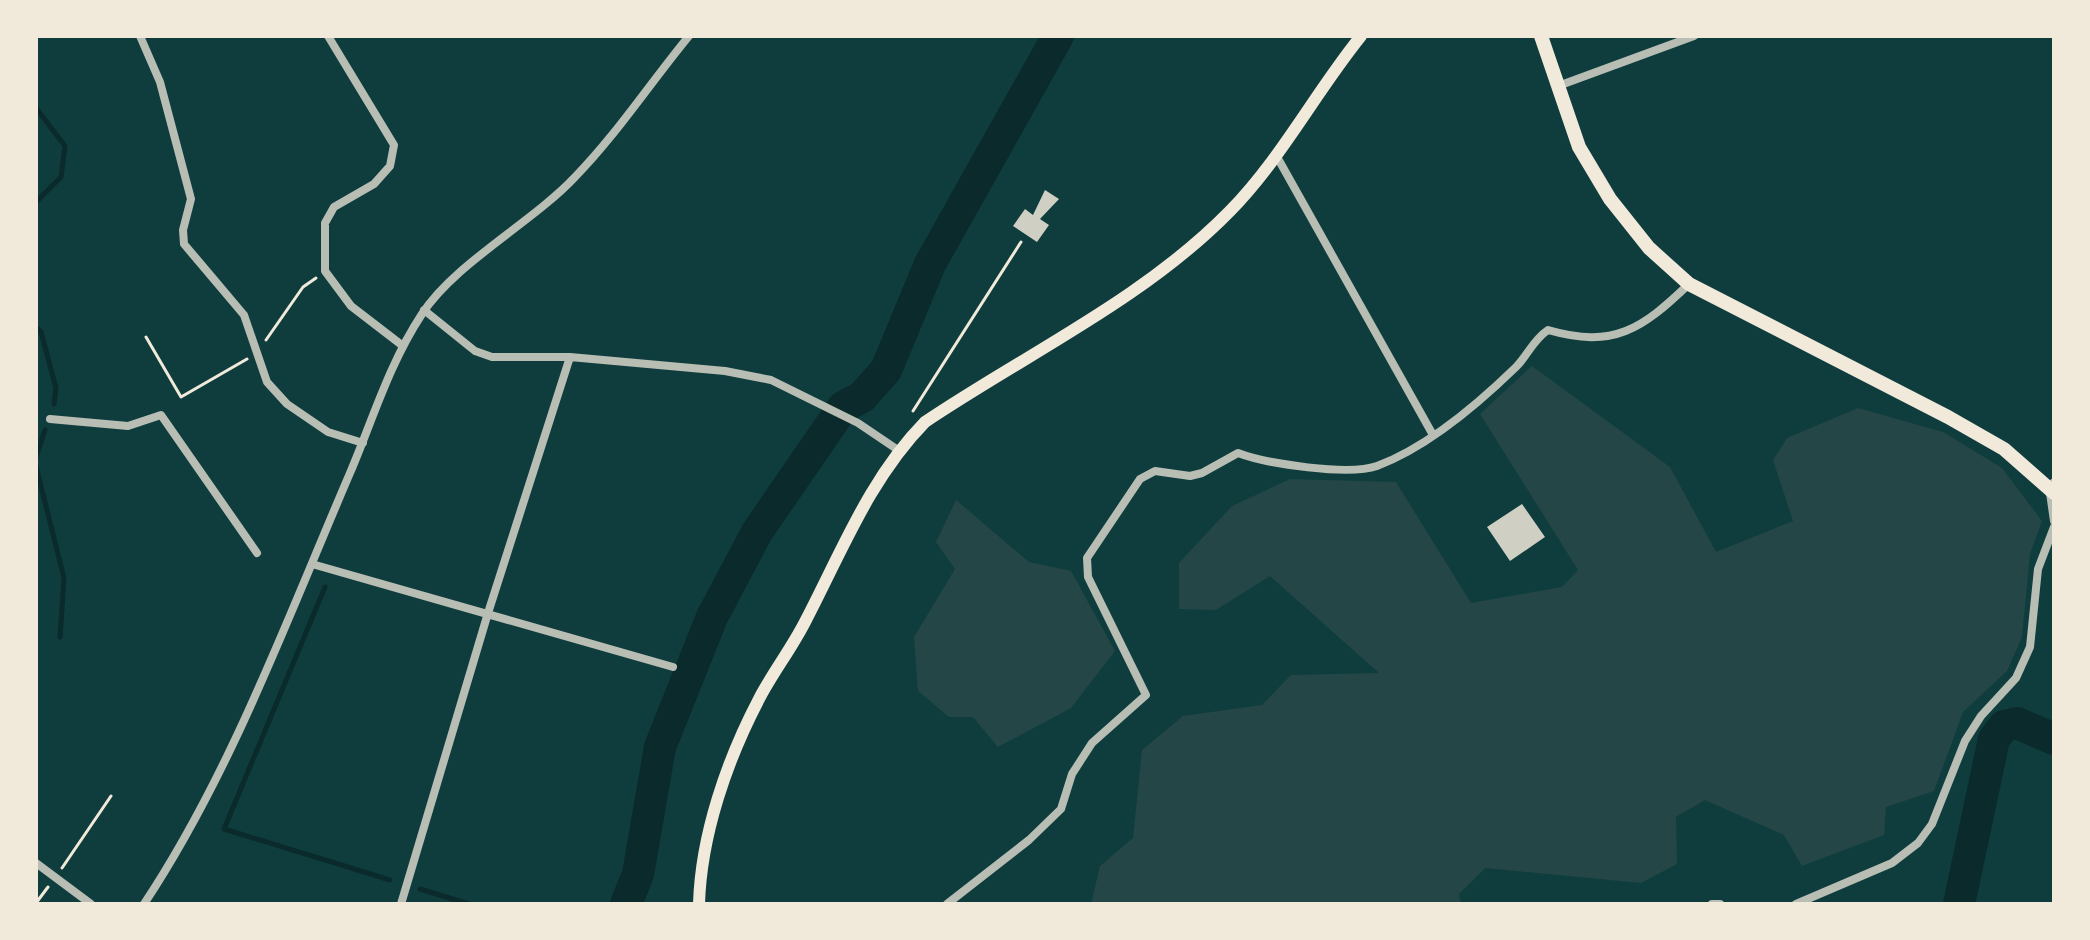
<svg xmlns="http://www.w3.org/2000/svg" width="2090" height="940" viewBox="0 0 2090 940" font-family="Merriweather,serif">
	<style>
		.green { fill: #244646 }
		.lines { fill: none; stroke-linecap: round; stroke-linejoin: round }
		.stream { stroke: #0a2a2b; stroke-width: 5 }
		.river { stroke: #0a2a2b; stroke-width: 32 }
		.building { fill: #cfcfc3 }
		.path { stroke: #f1e9da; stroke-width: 3 }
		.minor { stroke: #b8beb3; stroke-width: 8 }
		.secondary { stroke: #f1e9da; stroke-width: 12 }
		.trunk { stroke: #f1e9da; stroke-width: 14 }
	</style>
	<rect width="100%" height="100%" fill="#0f3d3e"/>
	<path class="green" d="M1532,366L1670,467L1716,552L1793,521L1773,460L1787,438L1858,408L1943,432L2002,468L2042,521L2030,554L2022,637L2007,671L1963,712L1934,791L1886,807L1884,835L1802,866L1784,835L1705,800L1676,817L1677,864L1641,883L1485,868L1459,894L1461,904H1091L1100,866L1133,838L1142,750L1183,716L1262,705L1291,675L1379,673L1270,576L1216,610L1179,609V563L1232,506L1290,479L1396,482L1471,603L1562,587L1578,570L1480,414Z
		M956,500L1029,562L1071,571L1115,651L1071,708L998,747L973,717H949L918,691L914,637L955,569L936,542Z"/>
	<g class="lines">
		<path class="stream" d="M36,108L65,146L61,177L36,202
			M36,327L41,332L56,388L54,404
			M36,457L45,430
			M36,466L64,578L60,637
			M325,587L224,829L390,880
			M420,889L469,904"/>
		<path class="river" d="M626,904L638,874L660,747L712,617L757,532L843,407L862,397L886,370L930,264L1058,36
			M1959,904L1994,739L2004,726L2017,723L2054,739"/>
	</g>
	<path class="building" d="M1045,190L1059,199L1040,219L1049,225L1037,242L1013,226L1025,209L1033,215Z
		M1522,504L1545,537L1510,561L1487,527Z"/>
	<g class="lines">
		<path class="path" d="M146,337L181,397L247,359
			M266,340L303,287L316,278
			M913,411L1021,242
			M62,868L111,796
			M36,903L48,887"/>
		<path class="minor" d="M140,36L160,82L191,199L183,230L184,244L244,315L267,382L287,404L328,432L363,443
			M328,36L394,145L390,166L374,184L334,207L325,223V271L351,306L403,346
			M1558,86L1694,36
			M1276,155L1433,435
			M424,310L475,351L492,357H570L725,371L771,380L858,423L898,450
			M50,419L128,426L161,415L257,553
			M2054,482L2049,486L2054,521
			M312,564L673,667
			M36,863L91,904
			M144,904C231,773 288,617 350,473C373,419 389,364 422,314C454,264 533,222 575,177C617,134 651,82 689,36
			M401,904L488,613L570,357
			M947,904L1029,840L1061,809L1072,774L1092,743L1146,695L1088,577L1087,558L1140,479L1155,471L1190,476L1202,473L1238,453C1267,464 1349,476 1377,466C1428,447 1478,404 1516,367C1528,355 1533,340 1548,330C1614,349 1642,329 1689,284
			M1712,904H1720
			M1796,904L1892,863L1918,843L1932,824L1965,741L1981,716L2016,678L2030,647L2038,569L2054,527"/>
		<path class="secondary" d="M699,904C701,835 727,760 759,699C773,672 792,648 806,620C842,551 870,478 925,422C1026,354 1144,299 1230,211C1281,159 1315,93 1361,36"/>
		<path class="trunk" d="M1541,36L1579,147L1610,199L1649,248L1689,284L1948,417L2004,449L2054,493"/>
	</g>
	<rect width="2090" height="940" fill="none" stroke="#f1e9da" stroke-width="76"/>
</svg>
